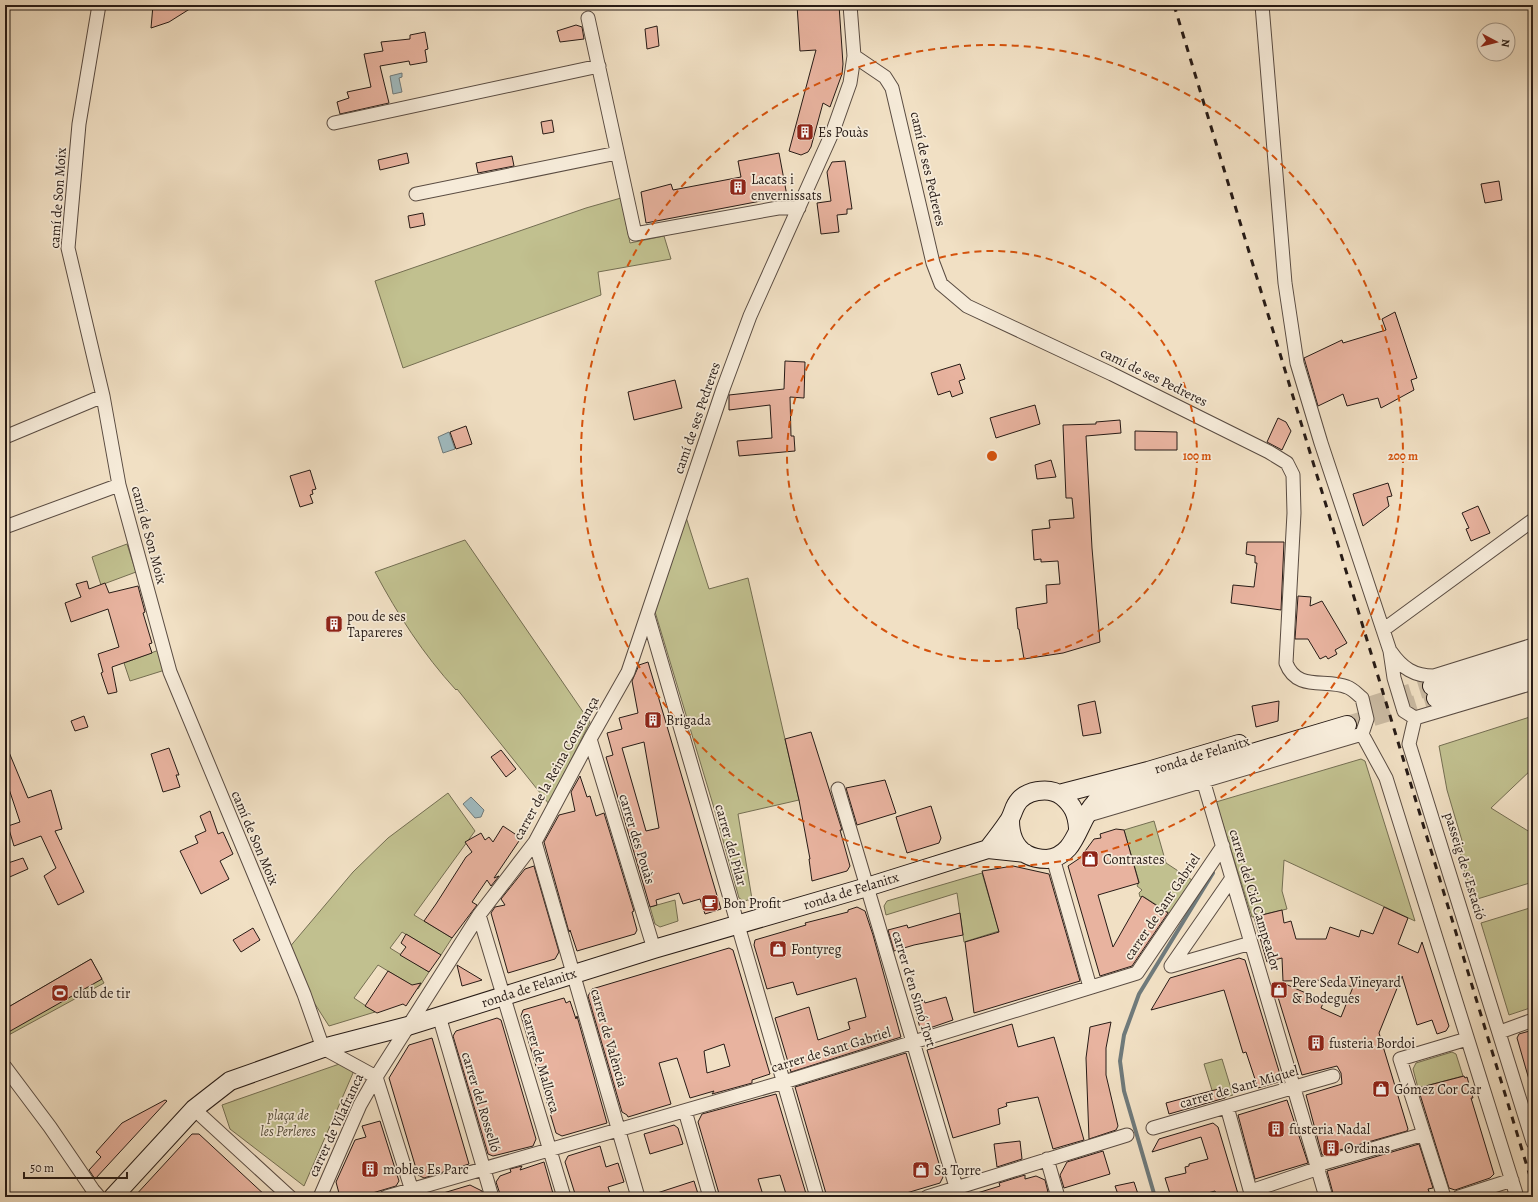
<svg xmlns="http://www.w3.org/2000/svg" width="1538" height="1202" viewBox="0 0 1538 1202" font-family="Alegreya,serif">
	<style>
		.green { fill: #c1c08f; stroke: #746e52 }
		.water { fill: #9fbabf; stroke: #6f7a7b }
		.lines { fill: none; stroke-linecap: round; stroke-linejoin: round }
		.stream { stroke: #6f7a7b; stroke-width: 4 }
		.building { fill: #e8b39f; stroke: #271b16; fill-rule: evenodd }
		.secondary-tunnel { stroke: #c9b9a1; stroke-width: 18; stroke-dasharray: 18 9; stroke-linecap: butt }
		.street-casing { stroke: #5a4c42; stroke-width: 15 }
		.secondary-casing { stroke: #271b16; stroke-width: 20 }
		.street { stroke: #f6ebd9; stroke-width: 13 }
		.secondary { stroke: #f6ebd9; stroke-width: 18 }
		.rail { stroke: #271b16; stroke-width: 3; stroke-dasharray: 7 7; stroke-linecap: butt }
		.ring { fill: none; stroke: #d5530d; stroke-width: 2; stroke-dasharray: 7 5 }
		.labels { text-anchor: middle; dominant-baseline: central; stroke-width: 3.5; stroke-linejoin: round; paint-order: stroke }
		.poi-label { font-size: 14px; fill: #271b16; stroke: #f6ebd9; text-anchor: start }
		.street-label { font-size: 14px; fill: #271b16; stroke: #f6ebd9 }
		.park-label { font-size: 14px; font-style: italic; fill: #554d3a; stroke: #f6ebd9 }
		.centre { fill: #d5530d; stroke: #f6ebd9; stroke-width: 2 }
		.ring-label { font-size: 12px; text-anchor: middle; font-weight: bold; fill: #d5530d; stroke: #f6ebd9; stroke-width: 3.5; stroke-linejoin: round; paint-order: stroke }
	</style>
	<rect width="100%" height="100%" fill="#f1e0c4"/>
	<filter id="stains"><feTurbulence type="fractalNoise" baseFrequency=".005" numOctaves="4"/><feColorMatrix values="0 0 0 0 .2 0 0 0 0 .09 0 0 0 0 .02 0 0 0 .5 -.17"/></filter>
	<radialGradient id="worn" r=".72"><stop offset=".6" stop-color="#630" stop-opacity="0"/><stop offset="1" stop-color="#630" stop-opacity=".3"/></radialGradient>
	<path class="green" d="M621,198L630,243L664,236L671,259L598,272L601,295L403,368L375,281L586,208Z
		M685,514L709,589L748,578L799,800L738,814L752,899L744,901L739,898L714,808L653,605Z
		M465,540L590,722L549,804L457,689L456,690C423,654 398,615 375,572Z
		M127,544L136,572L101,585L92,557Z
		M159,650L165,670L130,681L124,663Z
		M1533,716V768L1491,808L1533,834V882L1474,900L1460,858L1463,844L1447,790L1439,746Z
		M1361,759L1365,761L1415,921L1284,860L1282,891L1287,909L1252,917L1216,802Z
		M448,793L475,831L414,915L452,938L441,955L402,932L390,948L429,972L418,989L378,965L354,998L375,1012L329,1026L306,990L288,949L353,872L388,838Z
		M1154,821L1166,863L1192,880L1171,914L1144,897H1140L1139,893L1142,890L1137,886L1139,882L1124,830Z
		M982,873L999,931L964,942L957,893L886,915L884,906L887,901Z
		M675,900L678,921L660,927L655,924L650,907Z
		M1533,907V1007L1509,1015L1481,923Z
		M91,959L104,983L5,1037V1009Z
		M1452,1052L1456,1054L1463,1076L1418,1088L1413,1069L1416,1063Z
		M1222,1059L1233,1095L1215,1100L1204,1064Z
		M345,1062L353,1073L304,1186L230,1129L222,1105Z"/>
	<path class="water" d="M402,73V77L399,78L402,92L393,94L390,76Z
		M449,432L455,449L443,453L438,437Z
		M471,797L484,810L481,817L475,818L463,804Z"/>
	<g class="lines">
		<path class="stream" d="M1155,1197L1124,1091L1120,1061L1124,1035L1139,994L1213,873"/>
	</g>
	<path class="building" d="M153,5H196L169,22L151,28Z
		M797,5H839L843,64L842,74L830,107L823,103L811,147L808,152L801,155L789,151L816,50L800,51Z
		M576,25L582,27L584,39L560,42L557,31Z
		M657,26L659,46L647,49L645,29Z
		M425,32L428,49L425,50L427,62L410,65L409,61L380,66L389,103L340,114L337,102L349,98L347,92L371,87L364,54L383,51L381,42L410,39V35Z
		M552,120L554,132L543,134L541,122Z
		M407,153L409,163L380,170L378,160Z
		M779,153L787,196L646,223L641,192L671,184L673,190L741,177L738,161Z
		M512,156L514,166L478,173L476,163Z
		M845,161L852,209H847V214L837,215L839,232L821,234L817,203L831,201L827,172L832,162Z
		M1499,181L1502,200L1485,203L1481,184Z
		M423,213L425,225L410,228L408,216Z
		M1395,312L1417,378L1411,380L1414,390L1381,408L1378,398L1347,406L1343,394L1318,406L1304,358L1342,340L1343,343L1386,330L1382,319Z
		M785,361L805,362L804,398L790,397L791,436H794L795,451L739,456L737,441L772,438L770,405L729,410V395L784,389Z
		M960,364L965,379L959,381L963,393L952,397L950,391L938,395L931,373Z
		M675,380L682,408L634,420L628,392Z
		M1035,405L1040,424L996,438L990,418Z
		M1278,418L1286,422L1291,431L1282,450L1267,442Z
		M1120,420L1121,433L1086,436L1092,548L1100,642L1063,653L1024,659L1019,629H1018L1016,608L1047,603L1046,585L1060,584L1058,561L1041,562V559L1034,560L1032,530L1050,528L1049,520L1074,518L1072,498H1066L1063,425L1096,424V422Z
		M466,426L472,444L456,449L450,432Z
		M1135,431L1177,432V450H1135Z
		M1051,460L1056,477L1037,479L1035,465Z
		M310,470L316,489L312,490L313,494L310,495L313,503L300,507L290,476Z
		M1388,483L1392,496L1387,497L1389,506L1363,526L1353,494Z
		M1478,506L1490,533L1471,541L1466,529L1469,528L1462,513Z
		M1247,542H1284L1281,610L1231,603L1233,585L1254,587L1257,563H1255V556L1246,554Z
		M87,581L89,589L105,583L109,593L138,586L145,612L143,613L152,643L149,644L152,653L112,667L117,692L108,694L101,673L103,672L98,654L119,647L108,609L71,622L65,603L81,597L76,584Z
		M1298,596L1311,597L1310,606L1322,601L1347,643L1335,650L1337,654L1328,659L1326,656L1320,659L1308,639H1295Z
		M648,662L721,909L705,914L700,899L683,904L679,893L656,900L657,905L650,907L606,757L613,755L607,733L622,729L619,718L638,713L632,681L639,665ZM644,742L659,828L646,831L622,748Z
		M1095,701L1101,733L1083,736L1078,705Z
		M1279,701L1278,721L1256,727L1252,706Z
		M84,716L88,727L75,731L71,721Z
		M811,732L842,830H840L850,866L847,871L812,881L809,859H810L799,800L785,739Z
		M6,745L28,798L51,790L62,829L55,831L84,892L58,905L44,876L56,868L41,836L14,846L8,826L20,822L9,789L5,788Z
		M169,748L179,775H176L180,787L163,792L151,754Z
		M501,750L516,769L506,777L491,757Z
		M580,776L587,797L590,796L596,816L604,813L634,911L632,912L637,930L635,934L577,951L570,930L569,932L544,842L559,815L575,811L571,792Z
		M885,780L896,813L857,825L846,788Z
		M931,806L941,838L939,843L907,853L896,817Z
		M210,811L218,834L223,832L233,854L220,861L229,879L201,894L180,851L198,843L195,836L206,831L200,816Z
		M503,826L521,838L494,878L499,876L491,886L487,880L472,902L477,905L452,938L424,921L436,904L466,857L472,852L465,842L481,833L485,840L489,837L493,842Z
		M1116,829L1124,830L1139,883L1098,895L1113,947L1142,896L1168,913L1132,966L1100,976L1068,866L1080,858L1094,839L1101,838L1100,834Z
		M23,858L28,869L5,879V864Z
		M534,866L559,952L555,959L508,973L491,913L495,907L505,905L501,899L525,869Z
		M1013,866L1049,874L1080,981L974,1013L965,942L999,932L982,871Z
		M857,907L865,911L873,935L901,1037L791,1072L775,1018L809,1007L818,1040L850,1029L848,1022L866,1017L856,978L797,995L793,982L767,989L754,945L755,940L806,925L805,923L848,912V910Z
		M1384,907L1408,918L1398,944L1418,953L1422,942L1449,1026L1446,1031L1437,1034L1432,1020L1417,1025L1402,976L1379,1033L1408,1129L1407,1131L1322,1155L1306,1095L1342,1084L1341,1073L1337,1066L1302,1075L1277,994L1283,997V983L1324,1001L1321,1008L1341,1017L1353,987L1330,980L1283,981L1282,958L1267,962L1254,917L1282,910L1284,923L1291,921L1296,939H1326L1330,927L1359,937L1361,930L1373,934Z
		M960,913L963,935L914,945L894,951L888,930L907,925L908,928Z
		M253,928L260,940L241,952L233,940Z
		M406,934L441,955L429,972L400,955L406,947L401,943Z
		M729,948L733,950L770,1074L752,1080V1083L712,1094L714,1091L690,1098L677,1058L659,1063L671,1104L628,1117L627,1115L622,1112L588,996L592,989ZM724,1044L730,1066L707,1073L704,1051Z
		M1239,958L1245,960L1282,1081L1258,1088L1246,1052L1243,1053L1224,990L1151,1010L1170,978Z
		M91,959L102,979L5,1034V1009Z
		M457,965L482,980L462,986Z
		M388,971L412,985L421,983L406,1006L403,1004L377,1013L365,1006Z
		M946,997L953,1020L921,1031L913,1004L924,1000L925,1003Z
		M564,998L566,1003L570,1001L576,1019L577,1016L607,1123L562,1136L556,1133L521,1016L523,1010Z
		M497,1018L501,1020L536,1139L533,1146L493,1156L488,1154L453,1036L456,1031Z
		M1111,1022L1106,1048V1075L1118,1126L1116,1130L1089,1139L1086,1058L1090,1027Z
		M1012,1024L1018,1047L1054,1037L1084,1140L1053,1149L1038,1097L1006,1103L1007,1106L998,1109L1000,1124L953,1138L927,1050Z
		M1533,1030V1082L1530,1083L1517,1038L1519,1034Z
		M432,1038L469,1164L424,1178L418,1175L389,1078L409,1045Z
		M906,1053L943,1177L940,1183L893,1197H827L795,1087Z
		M1464,1076L1465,1078L1467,1077L1473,1098H1471L1494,1174L1490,1178L1455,1190L1449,1188L1418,1088Z
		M1222,1088L1225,1098L1169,1114L1166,1103Z
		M776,1094L807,1197H787L780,1175L758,1179L763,1195L757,1197H720L698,1122L702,1114Z
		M165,1100L167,1101L95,1179L89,1170L101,1157L96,1152L122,1123Z
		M1287,1100L1308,1163L1255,1179L1238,1115Z
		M380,1121L399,1181L396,1186L359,1197H340L336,1182L355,1140L366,1137L362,1126Z
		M1213,1123L1218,1127L1239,1197H1217L1215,1191L1193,1197H1171L1165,1178L1186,1173L1185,1167L1189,1166V1164L1208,1159L1201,1137L1152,1152L1159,1139Z
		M674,1125L678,1128L683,1144L650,1154L644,1134Z
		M192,1134H199L267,1197H134Z
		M1020,1141L1022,1159L997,1167L994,1144Z
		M1419,1144L1433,1188L1428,1189L1431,1197H1334L1327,1171Z
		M600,1146L606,1167L618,1163L624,1182L608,1187L610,1193L598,1197H576L565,1162L568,1156Z
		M1103,1151L1110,1174L1064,1188L1060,1175L1067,1162Z
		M544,1162L554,1197H501L496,1182L500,1176L511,1172L510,1169L522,1166L520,1170Z
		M1025,1175V1179L1036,1176L1045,1180L1048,1192L1046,1193L1047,1197H975L974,1194L1000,1186L999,1183Z
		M694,1181L699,1197H651V1195Z
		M1134,1182L1139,1197H1119L1115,1186Z
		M470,1185L482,1191L484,1197H441L440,1194Z"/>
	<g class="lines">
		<path class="secondary-tunnel" d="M1368,706L1432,686
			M1347,725L1436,698"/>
		<defs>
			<path id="street" d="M99,5L79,124L68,248L103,396L119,485L170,672L304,994L323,1048L376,1077
				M1262,5L1285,283L1297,363L1321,443L1390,651L1394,678L1404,711L1415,718
				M588,18L635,234L778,208H799
				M854,56L885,77L892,88L933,263L941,284L967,306L1112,374L1269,452L1287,463L1293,475L1294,513L1286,663C1297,692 1326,678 1347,687C1353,689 1357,694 1362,698L1367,719L1362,734
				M334,123L599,66
				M416,194L617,153
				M5,437L103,396
				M5,527L119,485
				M648,616L817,1197
				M1383,630L1533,520
				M1391,652C1402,668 1414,676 1434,676L1533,645
				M1533,683L1415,718L1409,744L1533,1142
				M1362,734L1386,778L1517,1197
				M590,739L654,949
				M1203,780L1326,1197
				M838,789L959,1197
				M1085,816L1362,734
				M535,842L638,1197
				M1053,858L1090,987
				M1232,878L1171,966L1251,943
				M479,915L564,1197
				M439,1016L492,1197
				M1500,1032L1533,1020
				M5,1067L50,1127L93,1190L99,1197
				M376,1077L414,1197
				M1227,1107L1252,1197
				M194,1109L290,1197
				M685,1111L710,1197
				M1153,1128L1333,1076
				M1047,1159L1058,1197
				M1317,1165L1424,1134
				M1251,1191L1319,1168
				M320,1197L360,1105L376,1077L479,915L535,842L590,739L628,672L723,389L750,316L833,131L850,83L854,56L850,5
				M386,1197L784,1082L1137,973L1223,846
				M927,1197L1127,1135
				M1444,1197L1400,1059L1467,1039
				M1459,1197L1512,1180"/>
			<path id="secondary" d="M1432,686L1533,656
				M1436,698L1533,670
				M1059,794L1148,771L1239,744
				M1010,820C1010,834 1014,847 1026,854C1033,858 1040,859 1047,859C1077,856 1077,821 1095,803C1098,799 1106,797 1111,795L1347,725
				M988,849C995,840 1002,831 1008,822C1012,817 1013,810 1016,805C1024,790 1049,786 1062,796C1073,805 1077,814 1078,828
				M113,1197L194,1109L230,1081L323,1048L408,1026L654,949L867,887L988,849L1025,853"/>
		</defs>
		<use href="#street" class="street-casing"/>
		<use href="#secondary" class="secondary-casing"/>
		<use href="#street" class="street"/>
		<use href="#secondary" class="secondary"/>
		<path class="rail" d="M1174,5L1533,1186"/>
	</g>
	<g class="ring">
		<circle cx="992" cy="456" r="205"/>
		<circle cx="992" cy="456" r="411"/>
	</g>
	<defs>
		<symbol id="building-square" viewBox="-11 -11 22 22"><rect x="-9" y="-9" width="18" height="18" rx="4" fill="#8f2418" stroke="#f6ebd9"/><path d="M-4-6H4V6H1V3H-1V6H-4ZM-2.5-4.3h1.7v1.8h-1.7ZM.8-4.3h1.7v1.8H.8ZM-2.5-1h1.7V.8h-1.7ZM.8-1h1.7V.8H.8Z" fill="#fff"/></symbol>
		<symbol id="shop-square" viewBox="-11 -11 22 22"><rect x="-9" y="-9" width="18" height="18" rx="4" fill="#8f2418" stroke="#f6ebd9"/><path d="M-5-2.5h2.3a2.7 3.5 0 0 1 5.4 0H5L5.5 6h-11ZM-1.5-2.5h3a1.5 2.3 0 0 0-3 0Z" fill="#fff"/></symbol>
		<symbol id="cafe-square" viewBox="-11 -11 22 22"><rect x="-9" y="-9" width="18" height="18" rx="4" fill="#8f2418" stroke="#f6ebd9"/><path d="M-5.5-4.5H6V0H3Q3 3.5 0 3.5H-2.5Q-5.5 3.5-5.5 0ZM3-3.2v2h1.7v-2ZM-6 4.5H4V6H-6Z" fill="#fff"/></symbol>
		<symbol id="stadium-square" viewBox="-11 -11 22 22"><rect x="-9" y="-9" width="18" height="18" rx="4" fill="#8f2418" stroke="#f6ebd9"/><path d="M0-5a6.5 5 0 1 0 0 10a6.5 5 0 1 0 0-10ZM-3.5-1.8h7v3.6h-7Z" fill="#fff"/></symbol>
	</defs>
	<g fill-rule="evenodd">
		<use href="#building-square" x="795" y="122" width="20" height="20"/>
		<use href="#building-square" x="728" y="177" width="20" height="20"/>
		<use href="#building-square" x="324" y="614" width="20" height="20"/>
		<use href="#building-square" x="643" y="710" width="20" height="20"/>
		<use href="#shop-square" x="1080" y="849" width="20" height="20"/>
		<use href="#cafe-square" x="700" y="893" width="20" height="20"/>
		<use href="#shop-square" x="768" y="939" width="20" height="20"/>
		<use href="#shop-square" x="1269" y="980" width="20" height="20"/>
		<use href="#stadium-square" x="50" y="983" width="20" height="20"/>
		<use href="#building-square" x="1306" y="1033" width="20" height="20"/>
		<use href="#shop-square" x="1371" y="1079" width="20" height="20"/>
		<use href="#building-square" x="1266" y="1119" width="20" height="20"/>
		<use href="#building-square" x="1321" y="1138" width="20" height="20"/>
		<use href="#building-square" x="360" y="1159" width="20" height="20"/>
		<use href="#shop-square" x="911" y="1160" width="20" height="20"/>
	</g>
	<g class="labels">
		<g class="poi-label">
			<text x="818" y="132">Es Pouàs</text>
			<text x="751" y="179">Lacats i<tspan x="751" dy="16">envernissats</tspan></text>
			<text x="347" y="616">pou de ses<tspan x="347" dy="16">Tapareres</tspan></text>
			<text x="666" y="720">Brigada</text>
			<text x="1103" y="859">Contrastes</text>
			<text x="723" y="903">Bon Profit</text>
			<text x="791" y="949">Fontyreg</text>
			<text x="1292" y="982">Pere Seda Vineyard<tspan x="1292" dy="16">&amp; Bodegues</tspan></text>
			<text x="73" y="993">club de tir</text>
			<text x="1329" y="1043">fusteria Bordoi</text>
			<text x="1394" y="1089">Gómez Cor Car</text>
			<text x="1289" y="1129">fusteria Nadal</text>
			<text x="1344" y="1148">Ordinas</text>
			<text x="383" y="1169">mobles Es Parc</text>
			<text x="934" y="1170">Sa Torre</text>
		</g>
		<g class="street-label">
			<text transform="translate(928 169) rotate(77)">camí de ses Pedreres</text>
			<text transform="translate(58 198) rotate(-86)">camí de Son Moix</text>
			<text transform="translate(1154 377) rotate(26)">camí de ses Pedreres</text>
			<text transform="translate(697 418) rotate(-71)">camí de ses Pedreres</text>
			<text transform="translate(149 535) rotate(75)">camí de Son Moix</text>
			<text transform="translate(1202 755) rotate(-17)">ronda de Felanitx</text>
			<text transform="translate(556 768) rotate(-61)">carrer de la Reina Constança</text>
			<text transform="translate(255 838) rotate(67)">camí de Son Moix</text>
			<text transform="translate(637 839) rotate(73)">carrer des Pouàs</text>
			<text transform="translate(731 845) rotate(74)">carrer del Pilar</text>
			<text transform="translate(1465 866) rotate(73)">passeig de s'Estació</text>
			<text transform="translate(851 891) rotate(-17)">ronda de Felanitx</text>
			<text transform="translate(1255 900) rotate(73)">carrer del Cid Campeador</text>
			<text transform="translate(1162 907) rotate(-56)">carrer de Sant Gabriel</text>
			<text transform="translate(529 988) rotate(-18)">ronda de Felanitx</text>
			<text transform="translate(914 989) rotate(73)">carrer d'en Simó Tort</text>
			<text transform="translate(609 1038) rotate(74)">carrer de València</text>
			<text transform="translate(831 1050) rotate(-17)">carrer de Sant Gabriel</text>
			<text transform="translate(541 1063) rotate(74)">carrer de Mallorca</text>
			<text transform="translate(1239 1087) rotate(-16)">carrer de Sant Miquel</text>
			<text transform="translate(481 1102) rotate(73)">carrer del Rosselló</text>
			<text transform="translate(336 1125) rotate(-65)">carrer de Vilafranca</text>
		</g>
		<g class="park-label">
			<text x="288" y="1115">plaça de<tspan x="288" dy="16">les Perleres</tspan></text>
		</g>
	</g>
	<circle cx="992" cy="456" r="6" class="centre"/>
	<g class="ring-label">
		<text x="1197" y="460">100 m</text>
		<text x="1403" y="460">200 m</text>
	</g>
	<rect width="1538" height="1202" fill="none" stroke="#f1e0c4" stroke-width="20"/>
	<rect x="6" y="6" width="1526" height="1190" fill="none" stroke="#271b16" stroke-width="2"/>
	<rect x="10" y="10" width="1518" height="1182" fill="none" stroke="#271b16"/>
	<g transform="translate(1496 42) rotate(97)"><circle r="19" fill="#f6ebd9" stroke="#a3988b"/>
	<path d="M0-3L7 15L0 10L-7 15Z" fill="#8f2418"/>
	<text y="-6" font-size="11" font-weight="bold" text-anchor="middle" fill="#271b16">N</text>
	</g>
	<path d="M24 1172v6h103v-6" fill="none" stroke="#271b16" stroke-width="2"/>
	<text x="30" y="1172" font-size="12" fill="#271b16" stroke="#f6ebd9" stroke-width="3" paint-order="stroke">50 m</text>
	<rect width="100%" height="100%" filter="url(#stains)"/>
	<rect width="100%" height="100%" fill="url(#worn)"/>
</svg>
